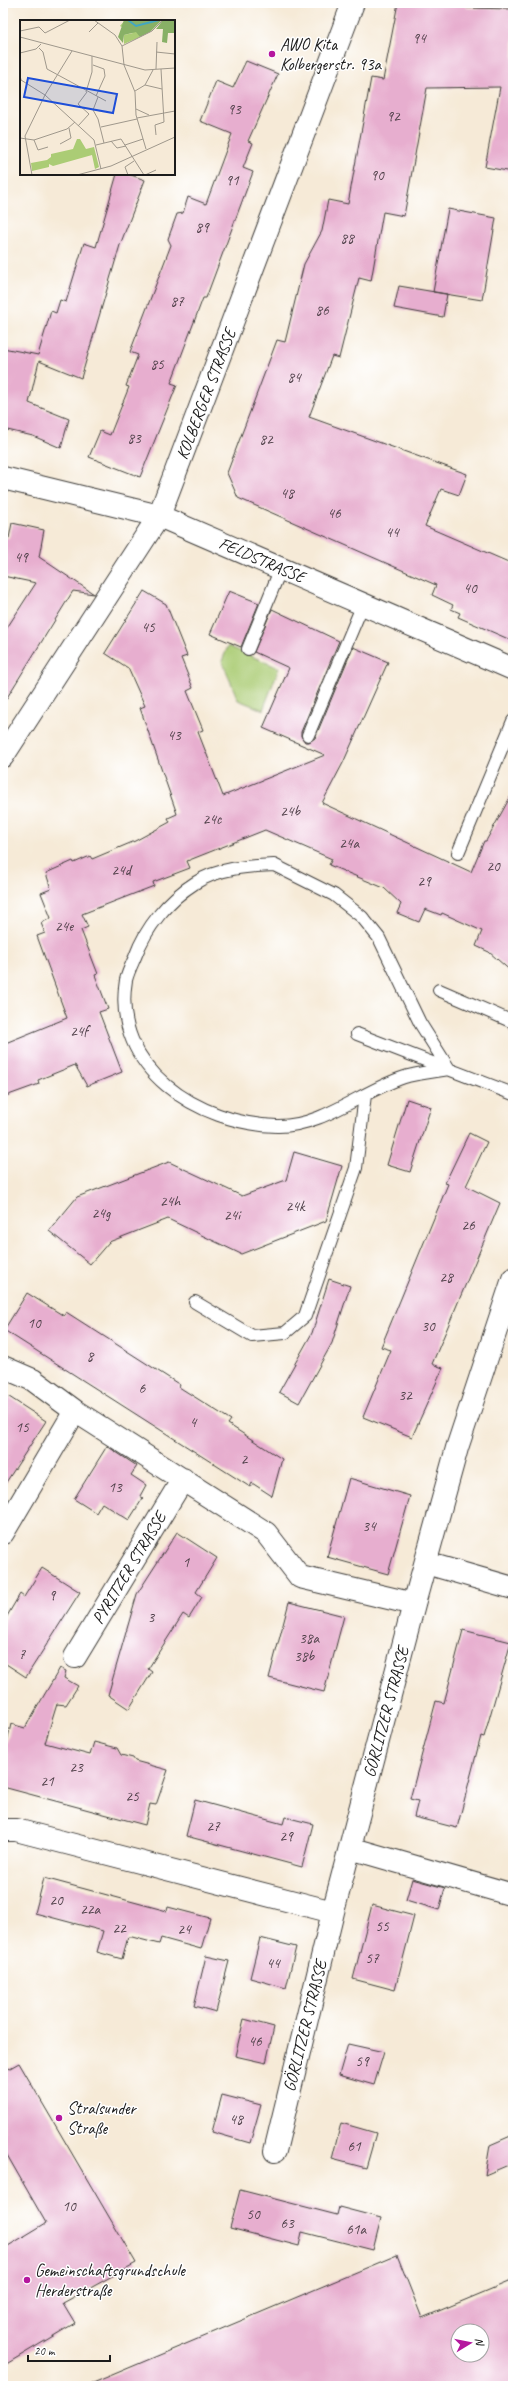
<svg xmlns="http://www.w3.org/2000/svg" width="516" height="2389" viewBox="0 0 516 2389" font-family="Caveat,sans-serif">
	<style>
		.green { fill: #abcc75; stroke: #647448 }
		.building { fill: #e7aecf; fill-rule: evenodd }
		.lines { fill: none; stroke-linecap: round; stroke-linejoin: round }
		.lane-casing { stroke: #3d3b38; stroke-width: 14 }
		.street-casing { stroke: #3d3b38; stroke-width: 24 }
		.secondary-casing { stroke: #3d3b38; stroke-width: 24 }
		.lane { stroke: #fff; stroke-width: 12 }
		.street { stroke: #fff; stroke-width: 22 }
		.secondary { stroke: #fff; stroke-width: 22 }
		.poi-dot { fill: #b5179e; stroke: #fff; stroke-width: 1.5 }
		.labels { text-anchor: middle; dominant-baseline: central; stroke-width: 3; stroke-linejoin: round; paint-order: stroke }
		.number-label { font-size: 15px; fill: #4f4049 }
		.poi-label { font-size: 17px; fill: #1c1c1c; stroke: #fff; text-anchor: start }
		.street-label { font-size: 17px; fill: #1c1c1c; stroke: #fff }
		.inset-river { fill: none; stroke: #42a7c2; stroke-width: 2 }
		.inset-road { fill: none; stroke: #9f988c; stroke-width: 1 }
		.view { fill: #1d4ed8; fill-opacity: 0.15; stroke: #1d4ed8; stroke-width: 2 }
		.inset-edge { fill: none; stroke: #1c1c1c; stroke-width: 2 }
	</style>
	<rect width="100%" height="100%" fill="#fff"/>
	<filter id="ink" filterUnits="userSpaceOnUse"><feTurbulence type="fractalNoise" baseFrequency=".025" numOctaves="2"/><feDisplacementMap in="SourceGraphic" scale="8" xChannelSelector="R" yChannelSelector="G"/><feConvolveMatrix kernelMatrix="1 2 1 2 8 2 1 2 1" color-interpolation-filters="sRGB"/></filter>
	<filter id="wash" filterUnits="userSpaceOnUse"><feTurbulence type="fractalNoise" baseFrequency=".012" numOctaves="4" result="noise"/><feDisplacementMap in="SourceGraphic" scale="16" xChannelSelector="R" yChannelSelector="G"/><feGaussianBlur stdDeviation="0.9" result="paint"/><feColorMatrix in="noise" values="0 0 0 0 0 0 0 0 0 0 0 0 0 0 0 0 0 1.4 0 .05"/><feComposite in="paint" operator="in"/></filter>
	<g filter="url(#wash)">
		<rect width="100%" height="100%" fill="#f6ead7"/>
		<path class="green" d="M228,646L279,668L263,710L238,700L222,661Z"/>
		<g id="blocks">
			<path class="building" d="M398,3H466L467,8L513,9V172L485,167L500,87L427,88L404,216L383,212L371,281L359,278L339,358L332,356L309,417L467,474L459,495L441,489L425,526L513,564V641L458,617L460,613L451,609L453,605L432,595L436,585L238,498L227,473L277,340L285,342L304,264L322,231L328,200L348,204L371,78L383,80Z
				M246,61L278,74L248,141L253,143L243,168L253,172L206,298H203L171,383L177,385L140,477L89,457L100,431L110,435L129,387L126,386L138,355L130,352L171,245L168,239L177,214L183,213L188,197L206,204L232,134L200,121L216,81L233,88Z
				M117,174H128L145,180L120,245L81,378L39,361L29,403L69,419L61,448L33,436L3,429V348L38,355L51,311L56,313L60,300L66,302L84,243L96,247Z
				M448,209L496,218L482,300L433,292Z
				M399,286L447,294L443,317L394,308Z
				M12,523L44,530L39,557L94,594L73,591L3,704V634L36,583L3,576V537L9,538Z
				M144,591L166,604L187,656L181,658L193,688L187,691L203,730L198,732L223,796L325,755L263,728L289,668L254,652L272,609L339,641L301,732V736L305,742H309L315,738L353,647L388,662L343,763L322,803L471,872L484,841H486L513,792V973L489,952L476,946L482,931L442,913L441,915L425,909L419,922L397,913L401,904L384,888L329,865L332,859L265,830L187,861L190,868L153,882L154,886L82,914L88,927L81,930L98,974L95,975L108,1009L99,1012L122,1072L87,1086L75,1065L38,1080L39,1084L3,1097V1044L67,1018L37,936L45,933L41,923L51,918L41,893L51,889L46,873L73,861L74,863L90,856L92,859L135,841L170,822L168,818L177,814L140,708L145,706L128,668L105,653Z
				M229,591L259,603L241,647L210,634Z
				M407,1099L431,1107L410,1172L387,1165Z
				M469,1133L487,1142L466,1186L500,1203L432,1364L443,1368L412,1437L363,1417L391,1350L381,1347L448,1184L445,1183Z
				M294,1152L342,1166L326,1221L241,1254L168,1219L109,1242L90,1264L49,1231L77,1197L169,1162L242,1196L286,1180Z
				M329,1279L350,1286L332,1343L299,1403L279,1392L312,1333Z
				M27,1293L64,1316L66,1312L180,1385L179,1387L231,1420L228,1424L282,1459L272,1496L252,1483L250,1487L4,1330Z
				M3,1393L46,1421L3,1487Z
				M107,1446L137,1466L131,1475L146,1485L140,1496L143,1498L129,1520L102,1503L96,1513L74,1499Z
				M349,1478L410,1496L388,1574L327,1557Z
				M177,1532L217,1558L196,1592L202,1597L189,1618L183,1614L148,1669L152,1672L129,1709L108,1695L137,1594Z
				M42,1568L80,1592L26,1677L3,1662V1623L20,1594L24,1597Z
				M289,1602L344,1616L324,1692L269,1678Z
				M463,1630L511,1642L484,1737L481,1736L457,1828L414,1817L418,1801L410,1799L436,1701L444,1703Z
				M60,1668L66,1671L64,1678L78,1686L66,1705L57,1704L45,1743L90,1755L94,1742L117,1748L121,1755L133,1758L135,1761L168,1770L156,1805L150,1804L145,1825L3,1787V1741L7,1742L11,1724L25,1728Z
				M195,1800L283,1824L285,1817L313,1824L302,1867L186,1836Z
				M44,1878L167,1911L168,1907L210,1918L201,1949L161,1938L159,1944L132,1937H128L122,1959L97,1952L103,1931L35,1913Z
				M412,1879L445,1888L439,1910L406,1900Z
				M372,1905L414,1916L395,1990L353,1979Z
				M260,1938L296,1947L286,1988L250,1978Z
				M206,1956L229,1961L216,2012L194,2006Z
				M244,2019L274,2027L266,2063L235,2056Z
				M348,2044L384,2052L374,2085L339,2075Z
				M19,2063L136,2263L63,2303L75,2323L3,2366V2249L46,2223L3,2148V2072Z
				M222,2095L261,2105L250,2143L212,2132Z
				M341,2123L376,2133L366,2168L332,2159Z
				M513,2135V2163L485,2175L490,2145Z
				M240,2190L337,2215L339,2207L381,2218L373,2250L302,2232L299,2246L230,2228Z
				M397,2255L422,2318L513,2280V2386H86ZM458,2331H482V2355H458Z"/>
		</g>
	</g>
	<g filter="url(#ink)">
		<use href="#blocks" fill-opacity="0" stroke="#3d3b38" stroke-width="1"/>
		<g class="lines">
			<defs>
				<path id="lane" d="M248,649L281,568
					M308,735L363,604
					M458,853L513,721
					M274,865L334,895L362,917L379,938L420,1023L449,1069C435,1071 421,1073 408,1076C365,1088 324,1127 277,1126C199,1124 111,1069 126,980C128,972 132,964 135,957C146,927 168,900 195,883C218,868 248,866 274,865Z
					M439,990L513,1022
					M357,1034L513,1094
					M195,1302L252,1336L285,1333L305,1316L356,1168L365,1095"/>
				<path id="street" d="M3,756L159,516L353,3
					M3,1367L33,1380L75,1411
					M3,1533L75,1411L266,1533L300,1577L414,1604
					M426,1563L513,1588
					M75,1657L183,1479
					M3,1830H16L333,1912
					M350,1848L513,1895
					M275,2151L333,1912L414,1604L457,1448L513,1279"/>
				<path id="secondary" d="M3,478L159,516L513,669"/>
			</defs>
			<use href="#lane" class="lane-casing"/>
			<use href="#street" class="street-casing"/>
			<use href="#secondary" class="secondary-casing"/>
			<use href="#lane" class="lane"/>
			<use href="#street" class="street"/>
			<use href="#secondary" class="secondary"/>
		</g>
	</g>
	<g class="poi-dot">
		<circle cx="272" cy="54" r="4"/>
		<circle cx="59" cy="2118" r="4"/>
		<circle cx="27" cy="2280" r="4"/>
	</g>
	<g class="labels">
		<g class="number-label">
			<text x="419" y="38">94</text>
			<text x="234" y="109">93</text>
			<text x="393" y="116">92</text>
			<text x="377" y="175">90</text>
			<text x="232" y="180">91</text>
			<text x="202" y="227">89</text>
			<text x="347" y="238">88</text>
			<text x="177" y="301">87</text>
			<text x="322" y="310">86</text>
			<text x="157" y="364">85</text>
			<text x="294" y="377">84</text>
			<text x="134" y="438">83</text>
			<text x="266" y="439">82</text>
			<text x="287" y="493">48</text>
			<text x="334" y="513">46</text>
			<text x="392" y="532">44</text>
			<text x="21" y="557">49</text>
			<text x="470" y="588">40</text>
			<text x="148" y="627">45</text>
			<text x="174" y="735">43</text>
			<text x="290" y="811">24b</text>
			<text x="212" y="819">24c</text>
			<text x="349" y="843">24a</text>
			<text x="493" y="866">20</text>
			<text x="121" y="870">24d</text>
			<text x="424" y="881">29</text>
			<text x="64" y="926">24e</text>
			<text x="79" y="1031">24f</text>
			<text x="170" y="1201">24h</text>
			<text x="295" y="1206">24k</text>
			<text x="101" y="1213">24g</text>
			<text x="232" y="1215">24i</text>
			<text x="468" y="1225">26</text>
			<text x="446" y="1277">28</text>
			<text x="34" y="1323">10</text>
			<text x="428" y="1326">30</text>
			<text x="90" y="1356">8</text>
			<text x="142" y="1388">6</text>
			<text x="405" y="1395">32</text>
			<text x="193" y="1422">4</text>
			<text x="22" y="1427">15</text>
			<text x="244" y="1459">2</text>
			<text x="115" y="1487">13</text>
			<text x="369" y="1526">34</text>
			<text x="186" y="1562">1</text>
			<text x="52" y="1595">9</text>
			<text x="151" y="1617">3</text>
			<text x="309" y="1638">38a</text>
			<text x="22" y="1654">7</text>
			<text x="304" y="1656">38b</text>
			<text x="76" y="1767">23</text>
			<text x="47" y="1781">21</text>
			<text x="132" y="1796">25</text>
			<text x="213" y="1826">27</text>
			<text x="286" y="1836">29</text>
			<text x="56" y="1900">20</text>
			<text x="90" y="1909">22a</text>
			<text x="382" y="1926">55</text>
			<text x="119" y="1928">22</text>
			<text x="184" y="1929">24</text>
			<text x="372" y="1958">57</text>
			<text x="273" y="1963">44</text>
			<text x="255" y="2041">46</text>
			<text x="362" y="2061">59</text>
			<text x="236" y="2119">48</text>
			<text x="354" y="2146">61</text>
			<text x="69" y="2206">10</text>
			<text x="253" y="2214">50</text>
			<text x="287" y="2223">63</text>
			<text x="356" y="2229">61a</text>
		</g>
		<g class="poi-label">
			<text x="280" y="44">AWO Kita<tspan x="280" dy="20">Kolbergerstr. 93a</tspan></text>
			<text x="67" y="2108">Stralsunder<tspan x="67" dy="20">Straße</tspan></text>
			<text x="35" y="2270">Gemeinschaftsgrundschule<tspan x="35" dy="20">Herderstraße</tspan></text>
		</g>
		<g class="street-label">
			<text transform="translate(206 394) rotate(-69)">KOLBERGER STRASSE</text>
			<text transform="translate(262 560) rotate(23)">FELDSTRASSE</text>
			<text transform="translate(129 1568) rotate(-59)">PYRITZER STRASSE</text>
			<text transform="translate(386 1712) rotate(-75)">GÖRLITZER STRASSE</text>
			<text transform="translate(305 2026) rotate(-76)">GÖRLITZER STRASSE</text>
		</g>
	</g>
	<g transform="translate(20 20)">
		<rect width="155" height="155" fill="#f6ead7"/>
		<path d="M105,0H132L119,14L120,17L104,24V15L113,13L100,6ZM57,119H60L66,129L74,127L79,147L75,149L72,135L33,146L29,144V147L12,151L11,143L27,140L31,137V134L53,129Z" fill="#abcc75"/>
		<path d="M104,0H142L130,12L120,17L116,12L104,15L103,23L98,17ZM143,0H155V23V13H148L147,23L142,22L143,9H136Z" fill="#88b066"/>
		<path class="inset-river" d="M108,0L116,6L139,0"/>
		<path class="inset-road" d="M74,0L95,15L102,26L104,45L115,72L116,95L126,129M0,11L19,7L25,13L50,0M69,12L78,3M0,17L125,50L155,48M102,26L132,11L143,0M19,28L23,32L27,49L86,81M136,32L155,34M0,33L16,29L21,24M73,45L84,49L85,56L76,76M136,49L137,22M0,55L1,60L25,75L74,120L81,149M125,65L142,69M115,71L125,65L133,50M66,72L72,52V36M78,77L73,90L78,99L84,123M116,89L129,95M117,98L155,91M58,106L69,94L58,84L67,72M81,107L117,99M136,115L135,105L144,102L141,49M0,118L14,120L47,109L55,102M14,120L18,130L28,127M91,121L97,128L106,126M40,124L51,118L49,108M76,125L101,119L124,155M105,125L123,119M12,155L5,116L25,75L52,31M57,155L91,146L155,117M108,155L105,147L114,141M125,155L136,150"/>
		<path class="view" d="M8,58L97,74L93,93L4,77Z"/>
		<rect width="155" height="155" class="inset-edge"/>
	</g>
	<rect width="516" height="2389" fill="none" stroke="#fff" stroke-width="16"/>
	<g transform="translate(470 2343) rotate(80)"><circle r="19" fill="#ffffff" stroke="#a4a4a4"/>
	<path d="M0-3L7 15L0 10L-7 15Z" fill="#b5179e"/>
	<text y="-6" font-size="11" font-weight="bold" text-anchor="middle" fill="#1c1c1c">N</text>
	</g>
	<path d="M28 2355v6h82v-6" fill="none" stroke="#1c1c1c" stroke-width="2"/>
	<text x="34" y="2355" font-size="12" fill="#1c1c1c" stroke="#ffffff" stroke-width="3" paint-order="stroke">20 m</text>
</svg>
